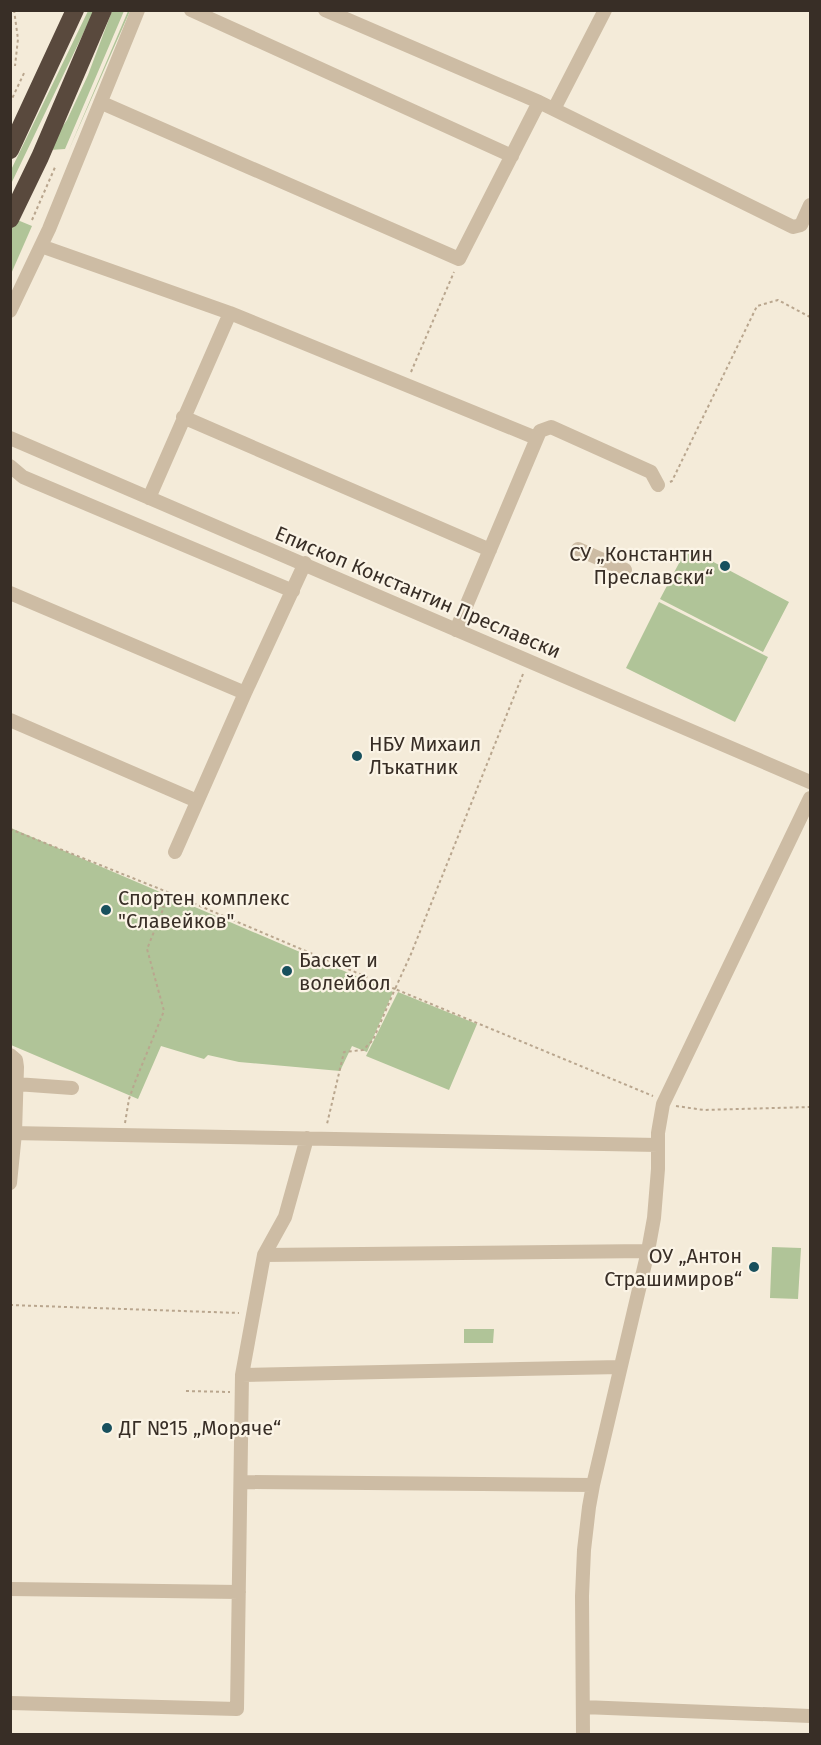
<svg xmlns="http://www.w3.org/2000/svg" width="821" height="1745" viewBox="0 0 821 1745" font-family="'Fira Sans',sans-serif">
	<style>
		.green { fill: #b0c498 }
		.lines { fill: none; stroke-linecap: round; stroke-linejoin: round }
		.path { stroke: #b9a68e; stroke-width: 2; stroke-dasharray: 3 3; stroke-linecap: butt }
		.minor { stroke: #cdbca4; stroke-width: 14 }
		.highway { stroke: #59493d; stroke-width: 18 }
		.poi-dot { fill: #18505d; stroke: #fbf4e6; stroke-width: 2 }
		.labels { text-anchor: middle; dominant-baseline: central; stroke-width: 4.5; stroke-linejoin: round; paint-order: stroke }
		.poi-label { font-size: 20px; fill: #382e26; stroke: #fbf4e6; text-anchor: start }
		.street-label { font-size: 20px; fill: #382e26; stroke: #fbf4e6 }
	</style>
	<rect width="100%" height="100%" fill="#f4ebd9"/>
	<path class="green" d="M88,11H94L11,184L10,172Z
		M112,11H124L65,149L50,150L49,146L67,120L88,75Z
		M128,11H130L68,152Z
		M15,219L32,226L11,274V229Z
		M687,548L789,602L763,652L660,599Z
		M659,602L768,657L735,722L626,668Z
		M11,828L393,992L367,1052L352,1046L340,1071L239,1062L208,1055L204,1059L161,1046L138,1099L11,1045Z
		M398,992L477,1024L449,1090L366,1056Z
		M772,1247L801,1248L798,1299L770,1298Z
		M464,1329H494L493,1343H464Z"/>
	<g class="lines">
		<path class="path" d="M14,10L18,39L15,66
			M10,103L25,71
			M32,220L56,165
			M411,372L454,272
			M670,482L672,481L757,306L778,300L810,317
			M523,674L411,954L395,989L653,1096
			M10,829L160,889L395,989L373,1040L363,1050L344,1052L327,1124
			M676,1106L704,1110L810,1107
			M125,1123L129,1099L135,1082L164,1011L147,949L164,907L154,903
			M10,1305L239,1313
			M186,1391L230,1392"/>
		<path class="minor" d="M191,10L512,156
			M325,10L539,102L793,227L801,225L810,205
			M102,103L459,259L539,102
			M554,109L605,10
			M41,246L230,313L536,438
			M10,311L49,229L138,10
			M183,417L490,550
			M10,438L810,782
			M10,466L23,477L293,591
			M149,498L230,313
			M578,549L625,570
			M10,593L245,693
			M456,630L540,431L551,427L651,472L658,485
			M10,720L197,801
			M175,852L245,693L305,563
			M10,1055L16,1060L17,1067L15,1133L10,1183
			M16,1084L72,1088
			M10,1133L658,1145
			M264,1255L648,1251
			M242,1375L620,1367
			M241,1482L593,1485
			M10,1589L239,1592
			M10,1703L237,1709L242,1375L264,1255L285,1217L307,1138
			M583,1707L810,1716
			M583,1734L582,1596L584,1550L589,1507L593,1485L648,1251L654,1218L658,1169V1133L663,1104L810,798"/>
		<path class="highway" d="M10,150L75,10
			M10,219L40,157L103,10"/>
	</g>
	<g class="poi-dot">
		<circle cx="725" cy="566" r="6"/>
		<circle cx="357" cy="756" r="6"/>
		<circle cx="106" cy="910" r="6"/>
		<circle cx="287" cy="971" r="6"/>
		<circle cx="754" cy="1267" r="6"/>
		<circle cx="107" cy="1428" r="6"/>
	</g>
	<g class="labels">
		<g class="poi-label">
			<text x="713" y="554" text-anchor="end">СУ „Константин<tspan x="713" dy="23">Преславски“</tspan></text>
			<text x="369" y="744">НБУ Михаил<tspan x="369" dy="23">Лъкатник</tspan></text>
			<text x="118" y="898">Спортен комплекс<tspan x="118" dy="23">"Славейков"</tspan></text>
			<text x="299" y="960">Баскет и<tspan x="299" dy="23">волейбол</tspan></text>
			<text x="742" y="1256" text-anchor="end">ОУ „Антон<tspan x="742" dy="23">Страшимиров“</tspan></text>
			<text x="119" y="1428">ДГ №15 „Моряче“</text>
		</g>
		<g class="street-label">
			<text transform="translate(418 592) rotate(23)">Епископ Константин Преславски</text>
		</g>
	</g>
	<rect width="821" height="1745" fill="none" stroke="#382e26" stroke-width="24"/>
</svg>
